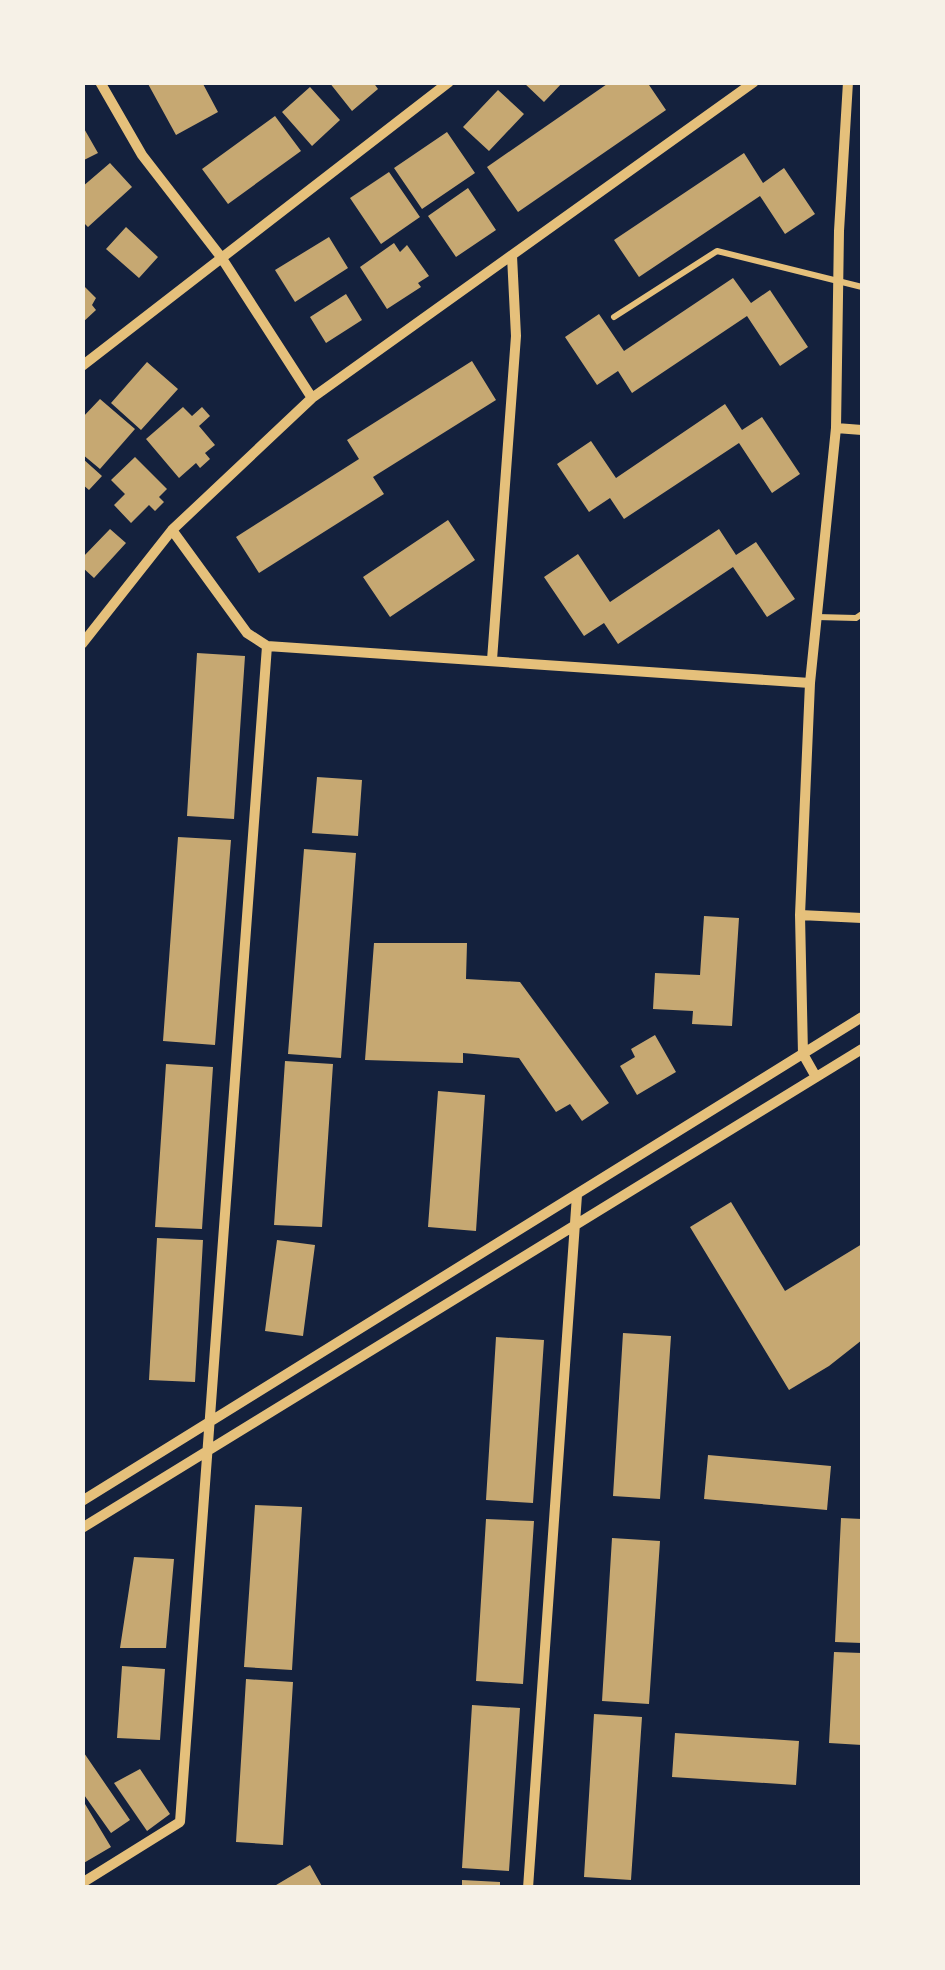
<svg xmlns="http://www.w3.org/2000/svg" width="945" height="1970" viewBox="0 0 945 1970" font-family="Cabin,sans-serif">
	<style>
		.building { fill: #c6a872 }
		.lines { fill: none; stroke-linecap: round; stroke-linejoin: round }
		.service { stroke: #e5c07b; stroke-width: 6 }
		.minor { stroke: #e5c07b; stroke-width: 10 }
	</style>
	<rect width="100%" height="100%" fill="#14213d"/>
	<path class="building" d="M147,82H202L218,112L176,135Z
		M329,82H373L378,89L352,111Z
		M523,82H563L544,102Z
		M610,82H647L666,110L518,212L487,167Z
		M310,87L340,120L312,146L282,112Z
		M498,90L524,114L489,151L463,127Z
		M275,116L301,151L228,204L202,169Z
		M82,125L98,153L82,161Z
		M447,132L475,173L422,209L394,168Z
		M744,153L763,183L784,168L815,214L785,234L760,196L639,277L614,240Z
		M110,163L132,187L88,227L82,221V187Z
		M389,172L420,217L381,244L350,198Z
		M468,188L496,230L456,257L428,216Z
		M126,227L158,257L139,278L106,249Z
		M329,237L348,268L295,302L275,270Z
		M394,243L400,252L407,245L429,276L418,283L421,287L387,309L360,267Z
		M733,278L751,303L770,290L808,347L780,366L747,316L632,393L618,371L597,385L565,337L599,314L624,351Z
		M82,284L96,298L92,305L96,310L82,323Z
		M346,294L362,320L326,343L310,317Z
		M472,361L496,400L373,477L384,494L259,573L236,537L359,459L347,440Z
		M147,362L178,389L141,430L111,403Z
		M100,399L135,429L100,469L82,454V418Z
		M725,404L742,430L762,417L800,474L772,493L739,443L624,519L610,498L589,512L557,464L591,441L616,478Z
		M183,407L192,416L202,407L210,416L199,426L215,445L205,453L210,459L200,468L196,463L179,478L146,439Z
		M135,457L167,489L159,497L164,502L155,511L149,505L131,523L114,505L125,494L111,480Z
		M82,458L102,476L89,490L82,484Z
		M448,520L475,560L390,617L363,577Z
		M110,529L126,543L94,578L82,567V558Z
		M719,529L736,555L756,542L795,599L767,617L733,567L618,644L604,623L584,636L544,577L578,554L610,602Z
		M197,653L245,656L234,819L187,816Z
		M317,777L362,780L358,836L312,833Z
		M178,837L231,840L215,1045L163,1041Z
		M304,849L356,853L341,1058L288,1054Z
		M704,916L739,918L732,1026L692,1024L693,1011L653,1009L655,973L700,975Z
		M374,943H467L466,979L520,982L609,1103L582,1121L570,1104L556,1112L519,1058L463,1053V1063L365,1060Z
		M655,1035L676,1072L637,1095L620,1066L635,1057L631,1049Z
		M285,1061L333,1064L322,1227L274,1225Z
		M166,1064L213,1067L202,1229L155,1227Z
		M438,1091L485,1095L476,1231L428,1227Z
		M731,1202L785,1291L862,1244V1340L829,1366L789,1390L690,1227Z
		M157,1238L203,1240L195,1382L149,1380Z
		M277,1240L315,1245L303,1336L265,1331Z
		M623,1333L671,1336L660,1499L613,1496Z
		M496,1337L544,1340L533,1503L486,1500Z
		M708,1455L831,1466L827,1510L704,1499Z
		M255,1505L302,1507L292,1670L244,1667Z
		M841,1518L862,1519V1643L835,1642Z
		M486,1519L534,1521L523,1684L476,1681Z
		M612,1538L660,1541L649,1704L602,1701Z
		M134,1557L174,1559L166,1648H120Z
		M834,1652L862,1653V1745L829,1743Z
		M122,1666L165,1669L160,1740L117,1738Z
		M246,1679L293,1682L283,1845L236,1842Z
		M472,1705L520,1708L509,1871L462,1868Z
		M594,1714L642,1717L631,1880L584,1877Z
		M675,1733L799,1741L796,1785L672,1777Z
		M82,1750L130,1820L111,1833L82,1792Z
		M140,1769L170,1814L147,1831L114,1783Z
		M82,1799L111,1847L82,1864Z
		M310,1865L323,1888H271Z
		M462,1880L500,1882V1888H462Z"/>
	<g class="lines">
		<path class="service" d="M614,317L717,251L862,287
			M817,617L856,618L862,614"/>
		<path class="minor" d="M100,82L142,155L221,257L312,398
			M82,366L449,82
			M836,428L862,430
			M172,530L247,633L267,646
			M82,644L172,530L312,398L754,82
			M267,646L810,683
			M492,660L516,336L512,256
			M800,915L862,918
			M816,1077L803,1054L800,915L810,683L836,428L839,231L848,82
			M82,1501L862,1017
			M82,1528L862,1049
			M82,1883L180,1822L267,646
			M528,1888L577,1195"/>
	</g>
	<rect width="945" height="1970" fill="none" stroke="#f6f1e7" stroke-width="170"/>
</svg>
